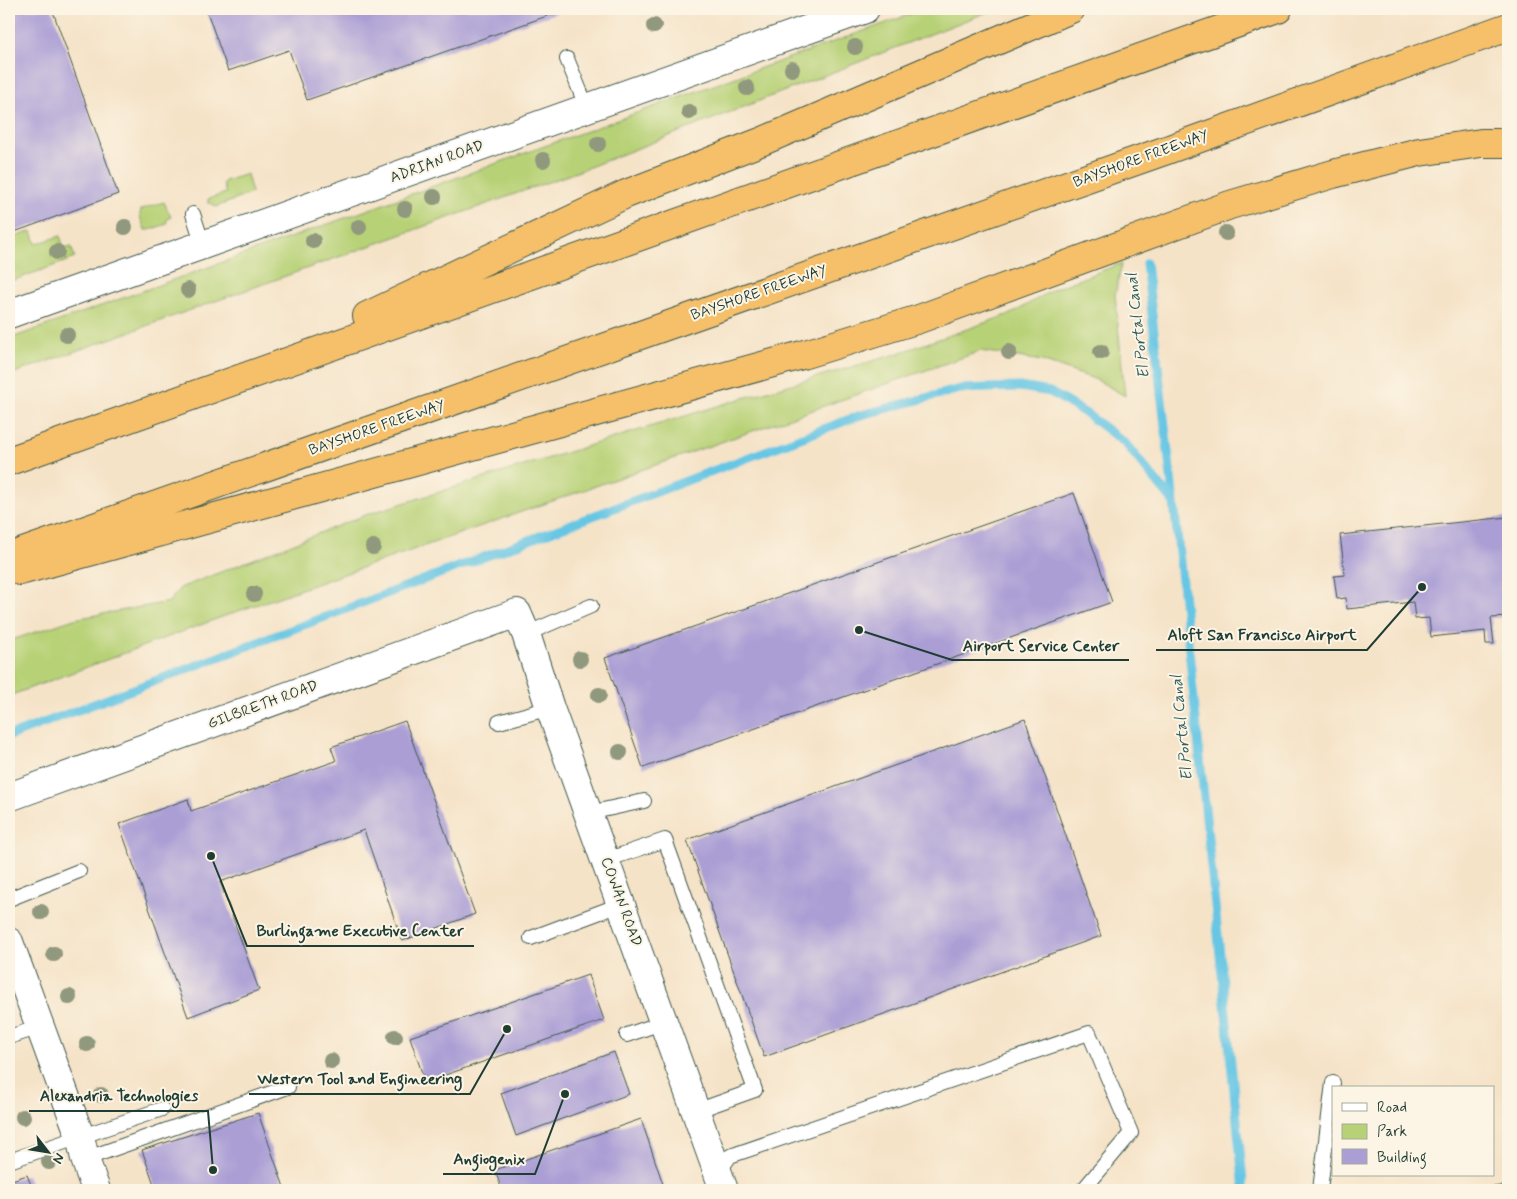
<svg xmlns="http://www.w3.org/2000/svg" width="1517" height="1199" viewBox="0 0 1517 1199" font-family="Mynerve,sans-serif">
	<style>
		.green { fill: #b7d176; stroke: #6b8755 }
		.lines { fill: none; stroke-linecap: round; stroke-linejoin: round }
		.stream { stroke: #66c6e4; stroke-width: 9 }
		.building { fill: #aa9ed5 }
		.lane-casing { stroke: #3f564a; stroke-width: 16 }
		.street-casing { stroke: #3f564a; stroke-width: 30 }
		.highway-casing { stroke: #3f564a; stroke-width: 30 }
		.lane { stroke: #fff; stroke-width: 14 }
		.street { stroke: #fff; stroke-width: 28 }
		.highway { stroke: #f6c06b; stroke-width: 28 }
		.tree { fill: #90987e }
		.labels { text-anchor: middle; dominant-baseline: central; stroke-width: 4; stroke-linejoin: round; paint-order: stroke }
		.street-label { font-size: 15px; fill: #1f3d34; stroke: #fcf5e5 }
		.water-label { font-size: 16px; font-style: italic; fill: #315f60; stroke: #fcf5e5 }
		.leader { fill: none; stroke: #1f3d34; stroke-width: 2 }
		.callout-dot { fill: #1f3d34; stroke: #fcf5e5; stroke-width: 2 }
		.callout-label { font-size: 16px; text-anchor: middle; font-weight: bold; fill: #1f3d34; stroke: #fcf5e5; stroke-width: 4; stroke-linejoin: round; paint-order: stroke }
	</style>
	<rect width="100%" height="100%" fill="#fcf5e5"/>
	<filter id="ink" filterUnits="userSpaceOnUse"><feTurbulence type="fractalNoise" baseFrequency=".02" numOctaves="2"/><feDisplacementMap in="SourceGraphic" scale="10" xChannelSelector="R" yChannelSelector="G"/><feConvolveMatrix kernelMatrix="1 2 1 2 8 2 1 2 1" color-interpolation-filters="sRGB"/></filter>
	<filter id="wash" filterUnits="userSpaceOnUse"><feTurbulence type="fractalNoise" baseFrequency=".0096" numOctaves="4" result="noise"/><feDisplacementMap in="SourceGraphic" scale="20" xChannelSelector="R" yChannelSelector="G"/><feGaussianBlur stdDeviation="1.12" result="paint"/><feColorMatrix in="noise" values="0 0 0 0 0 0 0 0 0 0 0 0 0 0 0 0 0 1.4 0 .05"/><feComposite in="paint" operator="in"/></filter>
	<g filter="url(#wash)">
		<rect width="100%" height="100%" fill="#f5e3c8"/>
		<path class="green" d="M925,9H995L582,170L9,375V339Z
			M247,174L252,193L216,207L211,203L208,204V199L226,193L223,184L225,181Z
			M164,202L171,217L167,219V224L149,230H145C143,223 137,215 142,209Z
			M32,231L36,244L60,236L64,248L71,246L75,258L9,282V239Z
			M1122,263L1115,295L1125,396L1097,380L1042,361L981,351L230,614L9,696V641L74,619L169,602L180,588L368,514L740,399L893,355L1013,313L1054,289Z"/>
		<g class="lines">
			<path class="stream" d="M1146,263L1174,503L1244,1190
				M9,736L861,415L960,389L1020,387L1050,392L1085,413L1125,443L1174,503"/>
		</g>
		<g id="blocks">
			<path class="building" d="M9,9H52L118,194L9,234Z
				M206,9H567L307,100L289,50L228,71Z
				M1074,493L1112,602L643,768L605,658Z
				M1508,517V617L1491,618L1494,644H1486L1485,631L1431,637L1429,618L1415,619L1413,602L1347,609L1346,598L1337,599L1334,576L1345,575L1340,535Z
				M1025,719L1101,936L764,1057L687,840Z
				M405,721L475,914L402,941L364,830L220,882L259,990L188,1017L119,824L188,799L191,811L336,761L331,747Z
				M588,975L604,1020L425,1082L410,1037Z
				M614,1052L629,1094L516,1136L501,1093Z
				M258,1113L285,1190H156L142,1150Z
				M641,1119L665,1190H502L495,1170Z
				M27,1175L33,1190H9V1181Z
				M1508,1185V1190H1477V1189Z"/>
		</g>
	</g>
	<g filter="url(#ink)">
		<use href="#blocks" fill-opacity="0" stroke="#3f564a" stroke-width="1"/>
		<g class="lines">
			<defs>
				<path id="lane" d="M567,59L587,108
					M193,214L203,245
					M526,634L591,606
					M499,722L550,708
					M589,813L644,801
					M606,860L665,840L755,1090L696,1111
					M9,899L79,871
					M531,938L622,904
					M627,1035L664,1022
					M9,1037L40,1027
					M85,1159L288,1087
					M9,1161L162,1109
					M718,1173L730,1156L1089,1033L1131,1133L1083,1190
					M1320,1190L1333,1083"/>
				<path id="street" d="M9,314L865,9
					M9,797L517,613L526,634L550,708L724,1190
					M9,942L80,1136L85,1159L96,1190"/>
				<path id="highway" d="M367,316L626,194L763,141L1071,9
					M9,461L1278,9
					M9,557L1164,151L1508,27
					M20,571L802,355L919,319L1230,205L1333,174L1419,152L1481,143H1508"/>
			</defs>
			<use href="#lane" class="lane-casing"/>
			<use href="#street" class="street-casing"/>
			<use href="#highway" class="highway-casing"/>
			<use href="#lane" class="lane"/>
			<use href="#street" class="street"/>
			<use href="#highway" class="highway"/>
		</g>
		<g class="tree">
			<circle cx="654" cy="26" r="8"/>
			<circle cx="855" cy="47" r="8"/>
			<circle cx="792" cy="69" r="8"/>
			<circle cx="747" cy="88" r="8"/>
			<circle cx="689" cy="112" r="8"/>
			<circle cx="598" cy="144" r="8"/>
			<circle cx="543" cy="160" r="8"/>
			<circle cx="434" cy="197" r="8"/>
			<circle cx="405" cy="209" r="8"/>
			<circle cx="125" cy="227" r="8"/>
			<circle cx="359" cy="227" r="8"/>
			<circle cx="1226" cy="233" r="8"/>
			<circle cx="313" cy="241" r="8"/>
			<circle cx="57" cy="252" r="8"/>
			<circle cx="188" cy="290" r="8"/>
			<circle cx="67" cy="335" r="8"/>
			<circle cx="1009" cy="352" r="8"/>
			<circle cx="1101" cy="352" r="8"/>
			<circle cx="373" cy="547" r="8"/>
			<circle cx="254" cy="594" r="8"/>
			<circle cx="580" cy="659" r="8"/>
			<circle cx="599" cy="695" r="8"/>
			<circle cx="620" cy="752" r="8"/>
			<circle cx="41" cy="912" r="8"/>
			<circle cx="54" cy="954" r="8"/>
			<circle cx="69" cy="997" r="8"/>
			<circle cx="395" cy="1037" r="8"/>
			<circle cx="87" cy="1044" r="8"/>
			<circle cx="331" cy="1061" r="8"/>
			<circle cx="101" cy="1095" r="8"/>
			<circle cx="23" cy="1117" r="8"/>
			<circle cx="49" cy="1162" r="8"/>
		</g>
	</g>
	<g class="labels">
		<g class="street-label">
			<text transform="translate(1141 159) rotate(-20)">BAYSHORE FREEWAY</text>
			<text transform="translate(437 162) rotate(-20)">ADRIAN ROAD</text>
			<text transform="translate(759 293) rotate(-19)">BAYSHORE FREEWAY</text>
			<text transform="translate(377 428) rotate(-19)">BAYSHORE FREEWAY</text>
			<text transform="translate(263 705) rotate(-20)">GILBRETH ROAD</text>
			<text transform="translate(621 902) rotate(70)">COWAN ROAD</text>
		</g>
		<g class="water-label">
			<text transform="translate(1138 326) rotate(-97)">El Portal Canal</text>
			<text transform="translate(1182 728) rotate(-96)">El Portal Canal</text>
		</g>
	</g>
	<path class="leader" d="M1422 587L1367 650H1156M859 630L952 660H1129M211 856L247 946H474M507 1029L470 1094H249M213 1170L208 1111H29M565 1094L535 1174H443"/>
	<g class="callout-dot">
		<circle cx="1422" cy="587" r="5"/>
		<circle cx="859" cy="630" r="5"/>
		<circle cx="211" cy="856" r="5"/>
		<circle cx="507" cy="1029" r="5"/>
		<circle cx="213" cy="1170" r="5"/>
		<circle cx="565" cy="1094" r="5"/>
	</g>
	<g class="callout-label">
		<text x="1262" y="640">Aloft San Francisco Airport</text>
		<text x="1041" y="651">Airport Service Center</text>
		<text x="360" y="936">Burlingame Executive Center</text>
		<text x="360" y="1084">Western Tool and Engineering</text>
		<text x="119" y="1101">Alexandria Technologies</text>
		<text x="489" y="1164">Angiogenix</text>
	</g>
	<rect width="1517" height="1199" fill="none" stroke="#fcf5e5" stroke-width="30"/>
	<rect x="1332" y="1086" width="162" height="90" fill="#fcf5e5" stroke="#a4ab9e"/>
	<rect x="1342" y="1103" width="25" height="8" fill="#ffffff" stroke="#a4ab9e"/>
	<text x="1377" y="1112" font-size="15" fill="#1f3d34">Road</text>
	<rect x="1342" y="1124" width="25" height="15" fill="#b7d176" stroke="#a4ab9e"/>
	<text x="1377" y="1136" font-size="15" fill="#1f3d34">Park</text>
	<rect x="1342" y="1149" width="25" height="15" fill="#aa9ed5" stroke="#a4ab9e"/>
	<text x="1377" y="1162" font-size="15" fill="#1f3d34">Building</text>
	<g transform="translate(48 1152) rotate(121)" stroke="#fcf5e5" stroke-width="4" paint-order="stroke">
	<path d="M0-4L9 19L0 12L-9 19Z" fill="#1f3d34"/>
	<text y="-8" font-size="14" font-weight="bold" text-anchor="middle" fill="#1f3d34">N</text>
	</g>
</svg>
